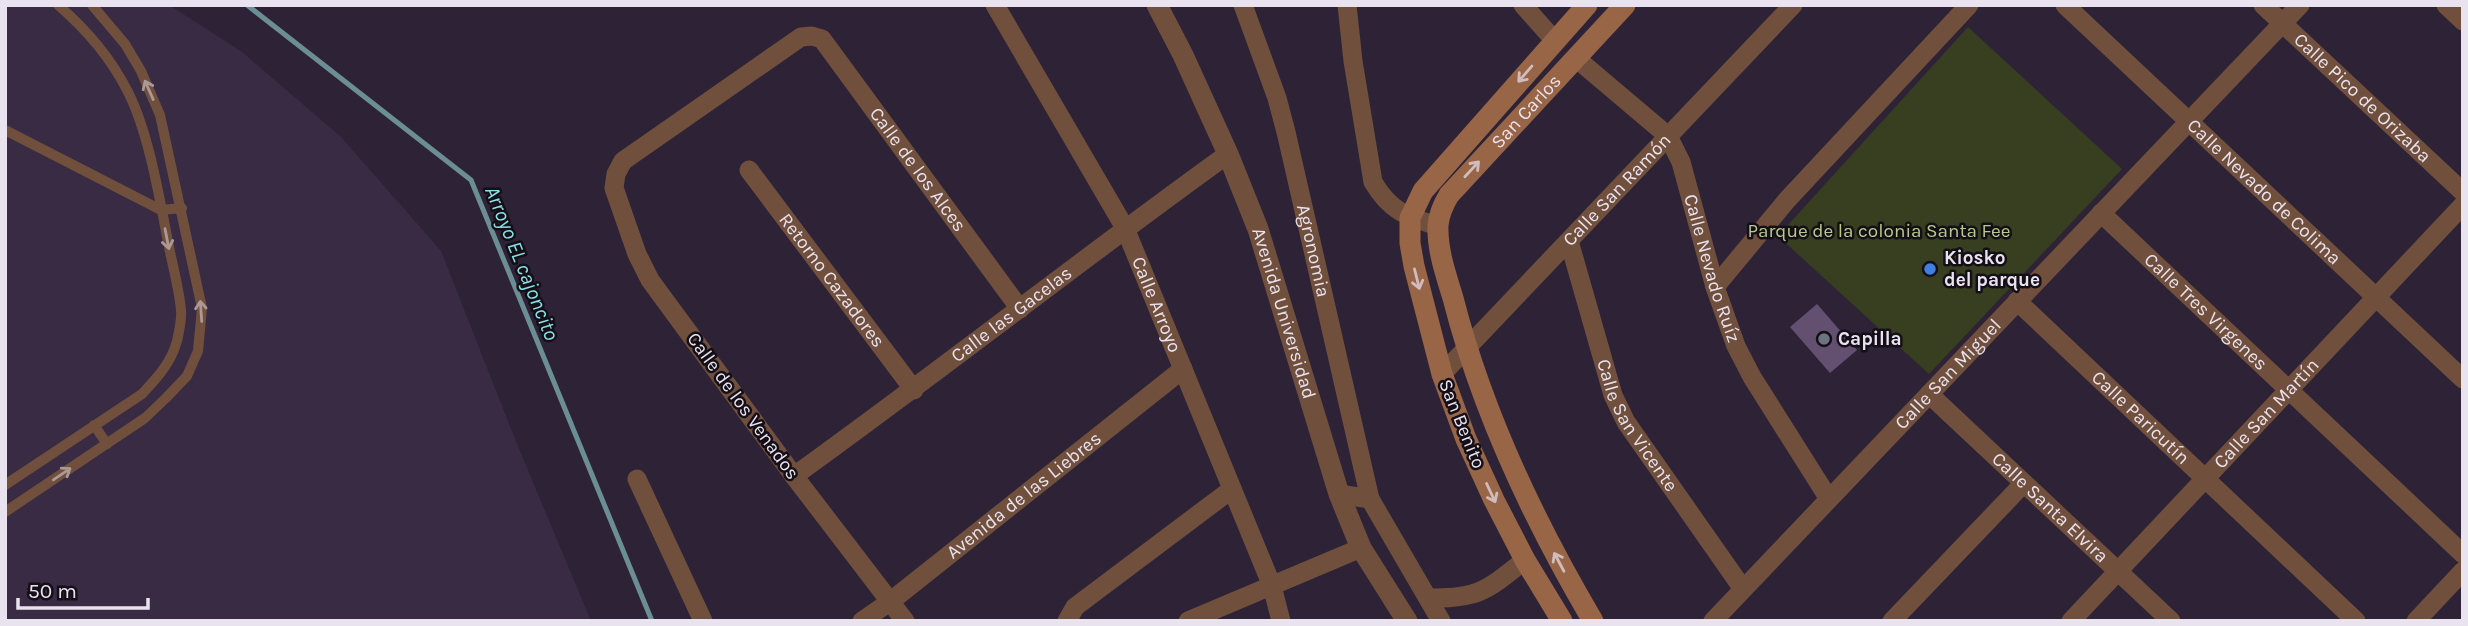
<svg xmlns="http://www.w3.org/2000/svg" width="2468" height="626" viewBox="0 0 2468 626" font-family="Karla,sans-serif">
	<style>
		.built { fill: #392b43 }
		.green { fill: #373f20 }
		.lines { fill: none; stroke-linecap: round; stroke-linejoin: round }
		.stream { stroke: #6b8e94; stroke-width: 5 }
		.building { fill: #635070 }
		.service { stroke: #70503d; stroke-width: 10 }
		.minor { stroke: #70503d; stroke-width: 19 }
		.tertiary { stroke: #70503d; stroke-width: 21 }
		.secondary { stroke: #986547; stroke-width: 21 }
		.oneway { stroke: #d1bcbd }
		.oneway2 { stroke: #ac9996 }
		.shop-dot { fill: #3f7fe0; stroke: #140f17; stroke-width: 2.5 }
		.worship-dot { fill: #6b7280; stroke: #140f17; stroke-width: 2.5 }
		.labels { text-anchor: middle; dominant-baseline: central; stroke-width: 5; stroke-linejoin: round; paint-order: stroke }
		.street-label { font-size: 19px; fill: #e9e2ef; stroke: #140f17 }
		.park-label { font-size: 19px; fill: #b8ca8b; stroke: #140f17 }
		.poi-label { font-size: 19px; font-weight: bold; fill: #e9e2ef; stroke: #140f17; text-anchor: start }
		.water-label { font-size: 21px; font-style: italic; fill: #87e1e6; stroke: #140f17 }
	</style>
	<rect width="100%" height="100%" fill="#2e2336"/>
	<path class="built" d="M5,5H169L242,52L341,137L441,251L517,444L591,621H5Z"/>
	<path class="green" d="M1968,27L2122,169L1929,374L1778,236Z"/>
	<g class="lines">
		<path class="stream" d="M247,5L471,180L652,621"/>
	</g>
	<path class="building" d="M1817,304L1857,350L1830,373L1790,327Z"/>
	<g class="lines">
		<path class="service" d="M5,130L161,210L182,208
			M94,425L107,444
			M5,485L142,394C157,378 171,363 177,341C179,332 182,319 181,310C179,289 173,267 169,247C160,201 149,133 128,92C111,58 87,30 58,5
			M5,512L145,418L166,398L187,376L198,351L202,308L160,115L141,71L125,44L92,5"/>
		<g class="minor">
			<path id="s1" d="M995,5L1125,228L1272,586L1281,621"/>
			<path id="s2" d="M1243,5L1277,98L1286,132L1370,499"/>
			<path d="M1347,5L1353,61L1373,182C1390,211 1407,217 1438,226"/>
			<path d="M1523,5L1555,41"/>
			<path id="s3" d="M2065,5L2463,379"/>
			<path id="s4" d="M2263,5L2463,192"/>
			<path d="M2446,5L2463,21"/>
			<path id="s5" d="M1577,59L1668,136L1681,162L1715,287L1736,346L1752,377L1829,499"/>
			<path id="s6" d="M749,170L914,390"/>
			<path id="s7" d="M2101,213L2463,554"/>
			<path id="s8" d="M1569,241L1613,395L1626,422L1743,589"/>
			<path d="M1715,287L1787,200L1969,5"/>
			<path id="s9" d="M2017,301L2356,621"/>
			<path id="s10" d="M1442,374L1793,5"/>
			<path id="s11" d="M1929,394L2171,621"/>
			<path id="s12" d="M794,476C940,371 1082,259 1228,154"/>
			<path d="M637,479L703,621"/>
			<path d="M1339,494L1370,499L1441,621"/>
			<path d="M1429,598C1479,599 1487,590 1525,560"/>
			<path id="s13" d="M862,621L891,601L1183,369"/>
			<path id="s14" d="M905,621L794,476L650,280L637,254L614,188L616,174L623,161L801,37L812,36L822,39L1020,309"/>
			<path d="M1067,621L1075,607L1232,489"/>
			<path d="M1188,621L1361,548"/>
			<path id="s15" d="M1713,621L2300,5"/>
			<path d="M1892,621L2024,483"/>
			<path id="s16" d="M2071,621L2463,205"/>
			<path d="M2416,621L2463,571"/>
		</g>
		<path class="tertiary" id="s17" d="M1157,5L1183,55L1228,154L1258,229L1339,494L1361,548L1407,621"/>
		<g class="secondary">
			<path d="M1562,621L1525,560L1494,500L1466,439L1442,374L1414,266L1410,243V218L1423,191L1587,5"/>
			<path id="s18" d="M1593,621C1534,521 1482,412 1453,298C1446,275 1437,250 1438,225C1439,214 1443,205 1449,195L1625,5"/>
		</g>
	</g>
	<defs><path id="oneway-shaft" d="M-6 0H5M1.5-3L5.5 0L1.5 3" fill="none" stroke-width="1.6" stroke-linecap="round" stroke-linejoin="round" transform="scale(1.75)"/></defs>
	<g class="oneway">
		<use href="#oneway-shaft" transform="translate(1525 74) rotate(131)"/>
		<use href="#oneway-shaft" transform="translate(1472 169) rotate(-47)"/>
		<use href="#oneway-shaft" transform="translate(1417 279) rotate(76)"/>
		<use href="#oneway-shaft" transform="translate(1491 493) rotate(65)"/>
		<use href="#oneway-shaft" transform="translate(1559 562) rotate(-118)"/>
	</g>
	<g class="oneway2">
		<use href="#oneway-shaft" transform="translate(149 90) rotate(-114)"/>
		<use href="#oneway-shaft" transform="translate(167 239) rotate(79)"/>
		<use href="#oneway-shaft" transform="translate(201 311) rotate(-94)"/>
		<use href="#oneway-shaft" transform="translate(62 474) rotate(-34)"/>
	</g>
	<circle class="shop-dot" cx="1930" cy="269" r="7"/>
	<circle class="worship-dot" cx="1824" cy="339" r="7"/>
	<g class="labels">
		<g class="street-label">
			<text stroke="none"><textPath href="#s4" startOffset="136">Calle Pico de Orizaba</textPath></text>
			<text stroke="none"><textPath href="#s18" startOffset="574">San Carlos</textPath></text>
			<text stroke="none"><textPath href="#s14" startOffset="954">Calle de los Alces</textPath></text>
			<text stroke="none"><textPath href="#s10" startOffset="254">Calle San Ramón</textPath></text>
			<text stroke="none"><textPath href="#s3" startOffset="273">Calle Nevado de Colima</textPath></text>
			<text stroke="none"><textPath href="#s2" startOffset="256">Agronomia</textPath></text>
			<text stroke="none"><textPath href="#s5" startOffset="259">Calle Nevado Ruíz</textPath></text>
			<text stroke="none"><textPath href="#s6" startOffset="138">Retorno Cazadores</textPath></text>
			<text stroke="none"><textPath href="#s1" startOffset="341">Calle Arroyo</textPath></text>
			<text stroke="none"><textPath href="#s7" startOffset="144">Calle Tres Virgenes</textPath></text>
			<text stroke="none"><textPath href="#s17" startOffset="334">Avenida Universidad</textPath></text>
			<text stroke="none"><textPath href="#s12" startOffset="271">Calle las Gacelas</textPath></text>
			<text stroke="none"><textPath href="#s15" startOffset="341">Calle San Miguel</textPath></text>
			<text transform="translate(743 406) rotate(54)">Calle de los Venados</text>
			<text stroke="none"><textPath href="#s16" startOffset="285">Calle San Martín</textPath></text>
			<text stroke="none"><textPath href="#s9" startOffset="170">Calle Paricutín</textPath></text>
			<text stroke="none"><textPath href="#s8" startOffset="198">Calle San Vicente</textPath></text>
			<text transform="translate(1462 424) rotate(68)">San Benito</text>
			<text stroke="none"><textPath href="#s13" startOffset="205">Avenida de las Liebres</textPath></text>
			<text stroke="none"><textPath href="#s11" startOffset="166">Calle Santa Elvira</textPath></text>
		</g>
		<g class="park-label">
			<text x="1879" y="231">Parque de la colonia Santa Fee</text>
		</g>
		<g class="poi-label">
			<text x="1944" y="258">Kiosko<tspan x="1944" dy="22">del parque</tspan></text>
			<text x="1838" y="339">Capilla</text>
		</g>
		<g class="water-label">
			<text transform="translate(522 263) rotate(68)">Arroyo EL cajoncito</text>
		</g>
	</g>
	<rect width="2468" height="626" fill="none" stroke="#e9e2ef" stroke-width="14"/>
	<path d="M18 598v10h130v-10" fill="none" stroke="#e9e2ef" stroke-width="3.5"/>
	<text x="28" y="598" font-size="21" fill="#e9e2ef" stroke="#140f17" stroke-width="5" paint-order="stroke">50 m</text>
</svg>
